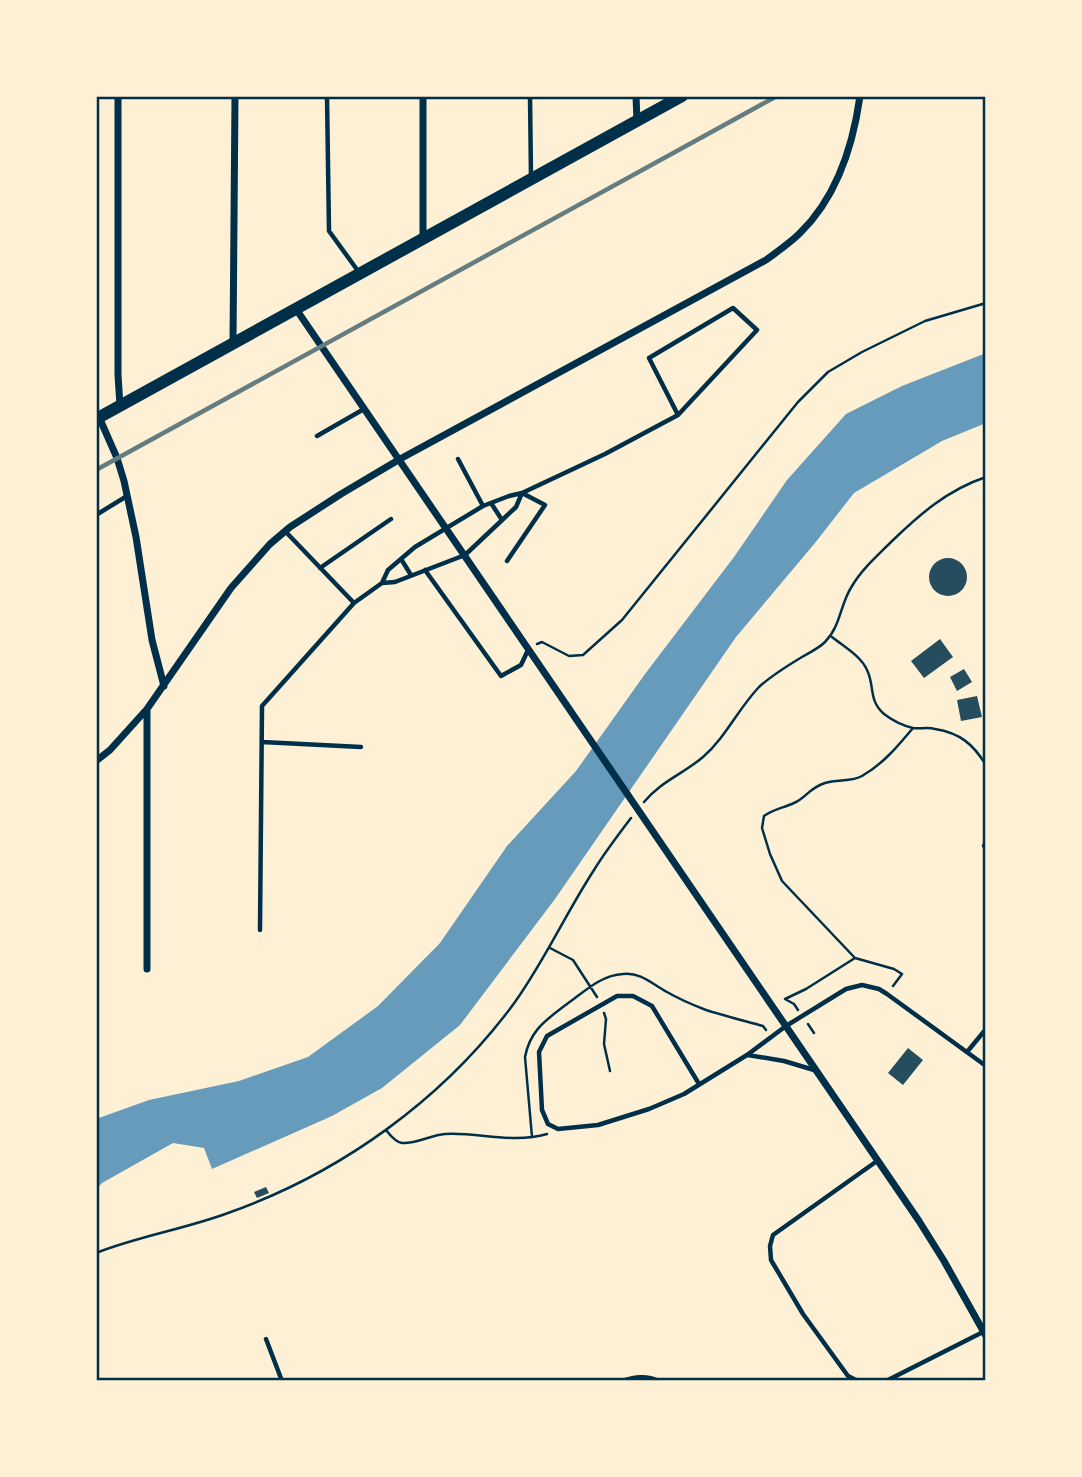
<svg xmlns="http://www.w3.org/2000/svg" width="1082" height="1477" viewBox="0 0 1082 1477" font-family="'Golos Text',sans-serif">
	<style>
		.water { fill: #669bbc }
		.building { fill: #264d5e }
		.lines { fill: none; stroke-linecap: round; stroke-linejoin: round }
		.path { stroke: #003049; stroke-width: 2.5 }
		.service { stroke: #003049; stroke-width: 4.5 }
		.minor { stroke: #003049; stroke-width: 7 }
		.secondary { stroke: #003049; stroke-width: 12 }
		.rail { stroke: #657d81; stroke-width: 4.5 }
		.neatline { fill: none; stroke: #003049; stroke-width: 2.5 }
	</style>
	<rect width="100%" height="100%" fill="#fdf0d5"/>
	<path class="water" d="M986,353V423L942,441L854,493L815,543L736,637L555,899L460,1025L382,1088L332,1116L212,1169L204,1148L173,1143L102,1183L96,1189V1119L149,1100L239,1081L308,1057L378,1006L440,943L507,846L576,771L645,674L734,557L787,480L846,414L902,386Z"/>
	<path class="building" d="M929 577a19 19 0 1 1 38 0a19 19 0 1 1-38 0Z
		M940,639L953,657L924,678L911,661Z
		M964,669L972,682L957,691L950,677Z
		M977,696L982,717L961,721L957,700Z
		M908,1048L923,1060L903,1085L888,1073Z
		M266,1187L269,1193L257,1198L254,1192Z"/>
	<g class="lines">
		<path class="path" d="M832,637C843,646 861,656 867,670C875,686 868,700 884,714C892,720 904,726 913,728C921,729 928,727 935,729C960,733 973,744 986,765
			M537,644L542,642L569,656L583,655L622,620L798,402L828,372L862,352L925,321L986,303
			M644,802C660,782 683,774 703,757C726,737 738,709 759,687C772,675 787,666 802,657C810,652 818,649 825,642C841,626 840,604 852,586C862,569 877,556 891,542C919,515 947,490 986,477
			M986,839L983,846L986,849
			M550,948L573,960L597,997
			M893,986L902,974L894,969L855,958L782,881L770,854L762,828L764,816C774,809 783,808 794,803C806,798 809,788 825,783C837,779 852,782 862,776C883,764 898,746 913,728
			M798,1010L794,1004L785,999L806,989L855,958
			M604,1013L606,1019L604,1044L610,1071
			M808,1024L814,1033
			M386,1130C390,1135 395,1142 402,1143C416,1144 431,1135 445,1134C479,1132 513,1144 547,1134
			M532,1137L525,1057C530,1030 546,1020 567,1004C584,992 601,975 623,974C641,972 652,984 667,992C679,999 693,1005 706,1010C725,1016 745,1021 763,1026L766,1030
			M96,1253C139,1236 185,1229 228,1213C341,1173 444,1099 515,1002C545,960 566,913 594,870C605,852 618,835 631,818"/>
		<path class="service" d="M327,96L329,231L358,271
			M530,96L531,178
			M317,436L364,409
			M458,459L483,506
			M522,493L605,454L678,415L649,358L733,308L757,330L678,415
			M491,503L502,520
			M96,515L127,496
			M285,531L354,603
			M401,559L411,575
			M507,561L545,505L522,493
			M320,568L391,519
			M425,570L501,676L521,665L528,650
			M262,742L361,747
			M260,930L262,706L354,603L382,583L388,570L415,547L483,506L509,496L522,493L516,507L465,555L395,582L382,583
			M967,1052L986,1029
			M748,1055L784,1061L814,1070
			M699,1084L652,1006L633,996H617L547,1036L539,1052L542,1110L548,1124L558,1129L598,1125L649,1109L684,1094L747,1055L786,1026L846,989L862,985L879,989L887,994L986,1066
			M266,1339L282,1381
			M622,1381C635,1377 646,1375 659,1381
			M858,1381L848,1376L803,1314L771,1260L770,1246L773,1235L877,1161
			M886,1381L983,1332"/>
		<path class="minor" d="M118,96V375L120,406
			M423,96V238
			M636,96L637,121
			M296,309L919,1221L944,1261L986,1336
			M233,344L235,96
			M99,417L117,458L124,481L136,537L152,640L164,686
			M96,761L110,750L147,709L231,588L270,544L290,527L341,494L400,459L766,260C778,251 790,243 800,233C837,197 853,146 860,96
			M147,969V709"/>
		<path class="secondary" d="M96,419L682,96"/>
		<path class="rail" d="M96,470L777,96"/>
	</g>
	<rect width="1082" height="1477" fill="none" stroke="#fdf0d5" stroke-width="196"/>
	<rect x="98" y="98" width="886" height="1281" class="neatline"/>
</svg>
